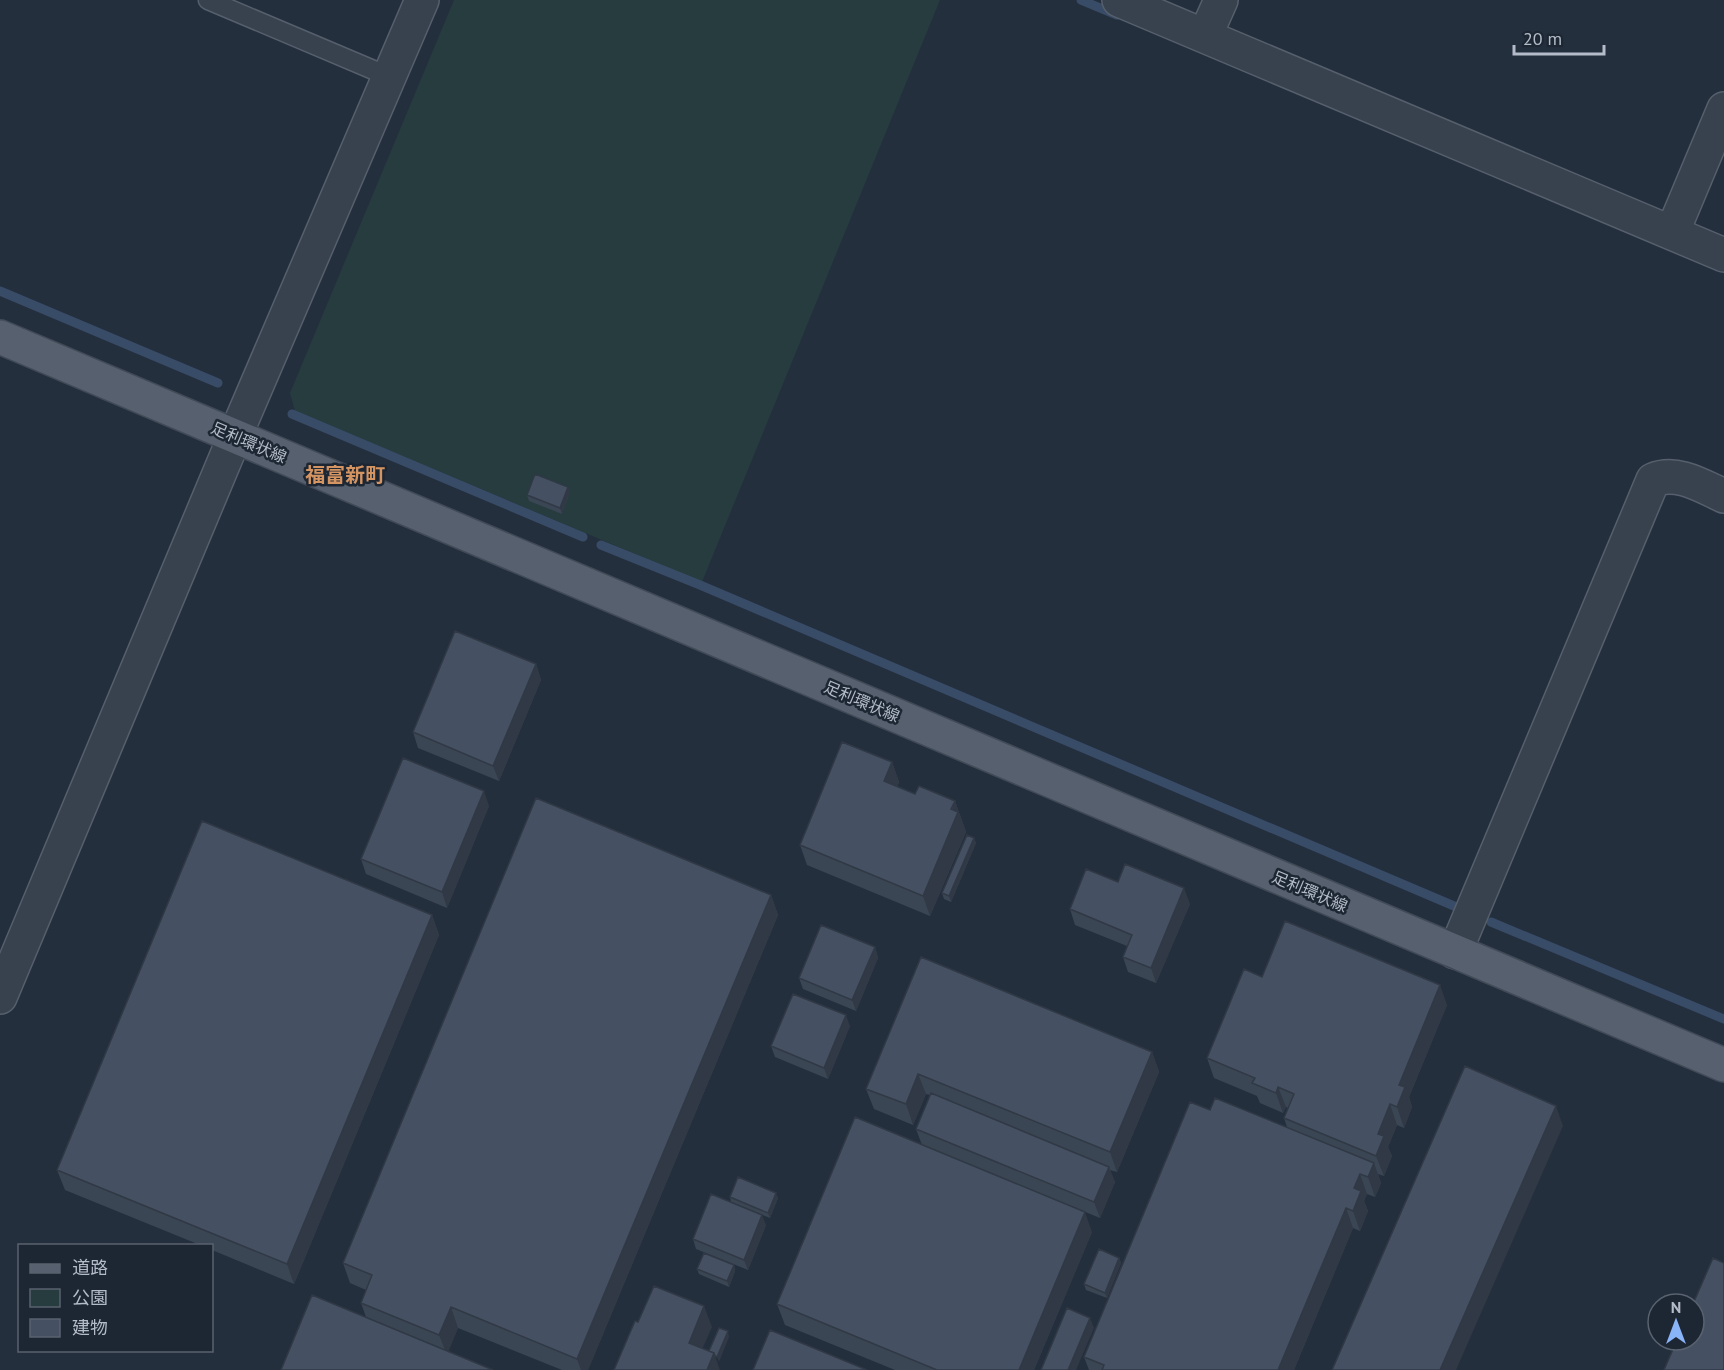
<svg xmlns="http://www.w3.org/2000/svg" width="1724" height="1370" viewBox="0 0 1724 1370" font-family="'PT Sans','Noto Sans JP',sans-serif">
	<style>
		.green { fill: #263c3f }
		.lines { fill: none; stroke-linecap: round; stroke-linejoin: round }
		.stream { stroke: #394c67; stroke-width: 9 }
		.service-casing { stroke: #565f6c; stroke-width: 21 }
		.minor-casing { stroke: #565f6c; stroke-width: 36 }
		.tertiary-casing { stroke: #565f6c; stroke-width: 36 }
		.primary-casing { stroke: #414a57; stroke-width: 36 }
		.service { stroke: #38414e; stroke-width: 18 }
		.minor { stroke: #38414e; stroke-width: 33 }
		.tertiary { stroke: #38414e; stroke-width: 33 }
		.primary { stroke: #56606e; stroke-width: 33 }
		.wall { fill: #3b4654 }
		.shaded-wall { fill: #303945 }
		.building { fill: #455162; stroke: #303945; stroke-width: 1.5 }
		.labels { text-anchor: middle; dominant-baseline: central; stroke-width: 5; stroke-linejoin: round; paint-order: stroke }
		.street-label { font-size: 16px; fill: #b4bcc9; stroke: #1d2633 }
		.quarter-label { font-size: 20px; font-weight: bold; fill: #d59563; stroke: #1d2633 }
	</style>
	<rect width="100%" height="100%" fill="#242f3e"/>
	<path class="green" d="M454,0H940L702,582L295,411L290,393Z"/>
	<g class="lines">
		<path class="stream" d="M1081,0L1117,15
			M0,291L218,383
			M292,414L583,537
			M601,545L700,585L1454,906
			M1491,922L1724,1019"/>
		<defs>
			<path id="service" d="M208,0L390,77"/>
			<path id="minor" d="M1119,0L1724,255
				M1205,36L1221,0
				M1672,233L1724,109
				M1455,952L1653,480C1677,470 1702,486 1724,496"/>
			<path id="tertiary" d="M0,997L235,436L422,0"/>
			<path id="primary" d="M0,337L1724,1065"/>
		</defs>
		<use href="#service" class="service-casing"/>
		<use href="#minor" class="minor-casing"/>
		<use href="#tertiary" class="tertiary-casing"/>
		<use href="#primary" class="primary-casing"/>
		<use href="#service" class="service"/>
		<use href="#minor" class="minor"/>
		<use href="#tertiary" class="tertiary"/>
		<use href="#primary" class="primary"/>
	</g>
	<path class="wall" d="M568,487L570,492L562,514L529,501L527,495Z
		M536,664L541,680L499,781L418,748L413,732Z
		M892,762L899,782L897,787L915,794L955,801L966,832L930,916L807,865L800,845Z
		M489,806L447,908L366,874L361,859Z
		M974,838L976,843L951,902L944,899L942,893Z
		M1118,882L1190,904L1156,983L1128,972L1123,957L1127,946L1075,925L1070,909Z
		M771,895L778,915L588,1370H562L458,1328L448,1351L366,1317L361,1303L366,1290L350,1283L343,1263Z
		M432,915L439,935L294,1284L212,1250V1245H200L65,1190L57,1170Z
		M875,947L878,958L856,1011L803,989L799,978Z
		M921,957L1152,1052L1159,1072L1117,1172L1110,1170L1115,1182L1100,1218L922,1145L916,1129L930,1095L926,1094L913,1125L874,1109L866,1089Z
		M1262,977L1447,1005L1409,1097L1412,1107L1404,1128L1397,1125L1388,1147L1392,1156L1384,1176L1378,1174L1381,1183L1375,1197L1367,1194L1364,1201L1368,1211L1360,1231L1353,1228L1294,1370H1089L1084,1357L1210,1110L1287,1127L1284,1118L1288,1108L1286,1107L1283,1113L1260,1103L1257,1096L1214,1078L1207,1058Z
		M850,1026L828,1079L775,1057L771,1046Z
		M730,1197L778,1198L770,1218L731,1202Z
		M766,1225L748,1270L696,1249L693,1239Z
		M1092,1232L1034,1370H895L785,1325L777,1304Z
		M1119,1258L1121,1263L1107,1298L1086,1290L1084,1284Z
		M734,1265L735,1271L729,1287L699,1274L697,1269Z"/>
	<path class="shaded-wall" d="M568,487L570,492L562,514L560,508Z
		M536,664L541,680L499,781L493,766Z
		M892,762L899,782L891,801L884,781Z
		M484,791L489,806L447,908L442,892Z
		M955,801L966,832L930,916L923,896Z
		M974,838L976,843L951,902L949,896Z
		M1184,888L1190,904L1156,983L1151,968Z
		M771,895L778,915L588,1370H581L577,1359Z
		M432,915L439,935L294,1284L287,1264Z
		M875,947L878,958L856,1011L852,1000Z
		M1440,985L1447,1005L1409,1097L1412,1107L1404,1128L1397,1107L1399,1085Z
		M846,1015L850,1026L828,1079L824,1068Z
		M1152,1052L1159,1072L1117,1172L1110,1152Z
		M918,1074L926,1094L913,1125L906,1104Z
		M1278,1087L1286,1107L1283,1113L1276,1093Z
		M1390,1104L1397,1125L1388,1147L1392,1156L1384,1176L1376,1156L1378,1134Z
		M1556,1106L1563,1126L1456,1370H1440Z
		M1374,1163L1381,1183L1375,1197L1368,1177Z
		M1109,1167L1115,1182L1100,1218L1094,1202Z
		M1360,1174L1367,1194L1364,1201L1368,1211L1360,1231L1353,1211L1354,1188Z
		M776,1193L778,1198L770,1218L768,1213Z
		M1346,1208L1353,1228L1294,1370H1278Z
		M1085,1212L1092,1232L1034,1370H1019Z
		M762,1215L766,1225L748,1270L744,1260Z
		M1119,1258L1121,1263L1107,1298L1105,1293Z
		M734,1265L735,1271L729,1287L727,1281Z
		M704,1306L712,1327L696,1363L689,1343Z
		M451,1307L458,1328L447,1355L439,1335Z
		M1090,1318L1094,1328L1076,1370H1068Z
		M728,1331L729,1337L719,1362L717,1357Z
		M714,1353L720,1370H707Z"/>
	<path class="building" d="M535,474L568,487L560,508L527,495Z
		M455,631L536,664L493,766L413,732Z
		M842,742L892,762L884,781L915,794L919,786L955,801L951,809L958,812L923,896L800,845Z
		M403,758L484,791L442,892L361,859Z
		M536,798L771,895L577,1359L451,1307L439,1335L361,1303L372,1275L343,1263Z
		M202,821L432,915L287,1264L57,1170Z
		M967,835L974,838L949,896L942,893Z
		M1125,864L1184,888L1151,968L1123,957L1132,935L1070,909L1086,869L1118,882Z
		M1285,921L1440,985L1399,1085L1405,1087L1397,1107L1390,1104L1378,1134L1384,1136L1376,1156L1284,1118L1294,1094L1278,1087L1276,1093L1252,1083L1255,1078L1207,1058L1244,969L1262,977Z
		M821,925L875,947L852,1000L799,978Z
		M921,957L1152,1052L1110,1152L918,1074L906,1104L866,1089Z
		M793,994L846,1015L824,1068L771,1046Z
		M1465,1066L1556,1106L1440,1370H1332Z
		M931,1093L1109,1167L1094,1202L916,1129Z
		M1215,1098L1374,1163L1368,1177L1360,1174L1354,1188L1361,1191L1353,1211L1346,1208L1278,1370H1102L1104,1365L1084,1357L1190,1102L1210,1110Z
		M855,1117L1085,1212L1019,1370H937L777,1304Z
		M738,1177L776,1193L768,1213L730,1197Z
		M711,1194L762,1215L744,1260L693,1239Z
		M1099,1249L1119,1258L1105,1293L1084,1284Z
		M704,1253L734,1265L727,1281L697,1269Z
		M1713,1258L1724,1263V1370H1664L1677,1340H1694V1304H1693Z
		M654,1286L704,1306L689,1343L714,1353L707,1370H614L635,1321L638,1322Z
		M312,1295L493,1370H281Z
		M1067,1308L1090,1318L1068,1370H1041Z
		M719,1328L728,1331L717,1357L715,1356L714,1353L709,1351Z
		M770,1330L867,1370H753Z"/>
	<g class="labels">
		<g class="street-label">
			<text transform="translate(249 442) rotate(23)">足利環状線</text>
			<text transform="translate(862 701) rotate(23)">足利環状線</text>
			<text transform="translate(1310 891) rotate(23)">足利環状線</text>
		</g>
		<g class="quarter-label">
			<text x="345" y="475">福富新町</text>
		</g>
	</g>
	<rect x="18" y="1244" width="195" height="108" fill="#1d2633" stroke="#59626f" stroke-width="1.5"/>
	<rect x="30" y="1264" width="30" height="9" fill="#56606e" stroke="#59626f" stroke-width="1.5"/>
	<text x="72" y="1274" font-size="18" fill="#b4bcc9">道路</text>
	<rect x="30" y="1289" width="30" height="18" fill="#263c3f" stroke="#59626f" stroke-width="1.5"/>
	<text x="72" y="1304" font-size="18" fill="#b4bcc9">公園</text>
	<rect x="30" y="1319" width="30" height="18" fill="#455162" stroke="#59626f" stroke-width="1.5"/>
	<text x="72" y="1334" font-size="18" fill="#b4bcc9">建物</text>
	<g transform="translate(1676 1322)"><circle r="28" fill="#1d2633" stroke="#59626f" stroke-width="1.5"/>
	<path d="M0-4.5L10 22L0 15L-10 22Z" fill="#8ab4f8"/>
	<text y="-9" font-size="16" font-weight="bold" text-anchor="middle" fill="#b4bcc9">N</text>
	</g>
	<path d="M1514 45v9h90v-9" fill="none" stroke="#b4bcc9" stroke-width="3"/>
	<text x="1523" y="45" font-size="18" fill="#b4bcc9" stroke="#1d2633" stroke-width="4.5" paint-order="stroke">20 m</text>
</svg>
